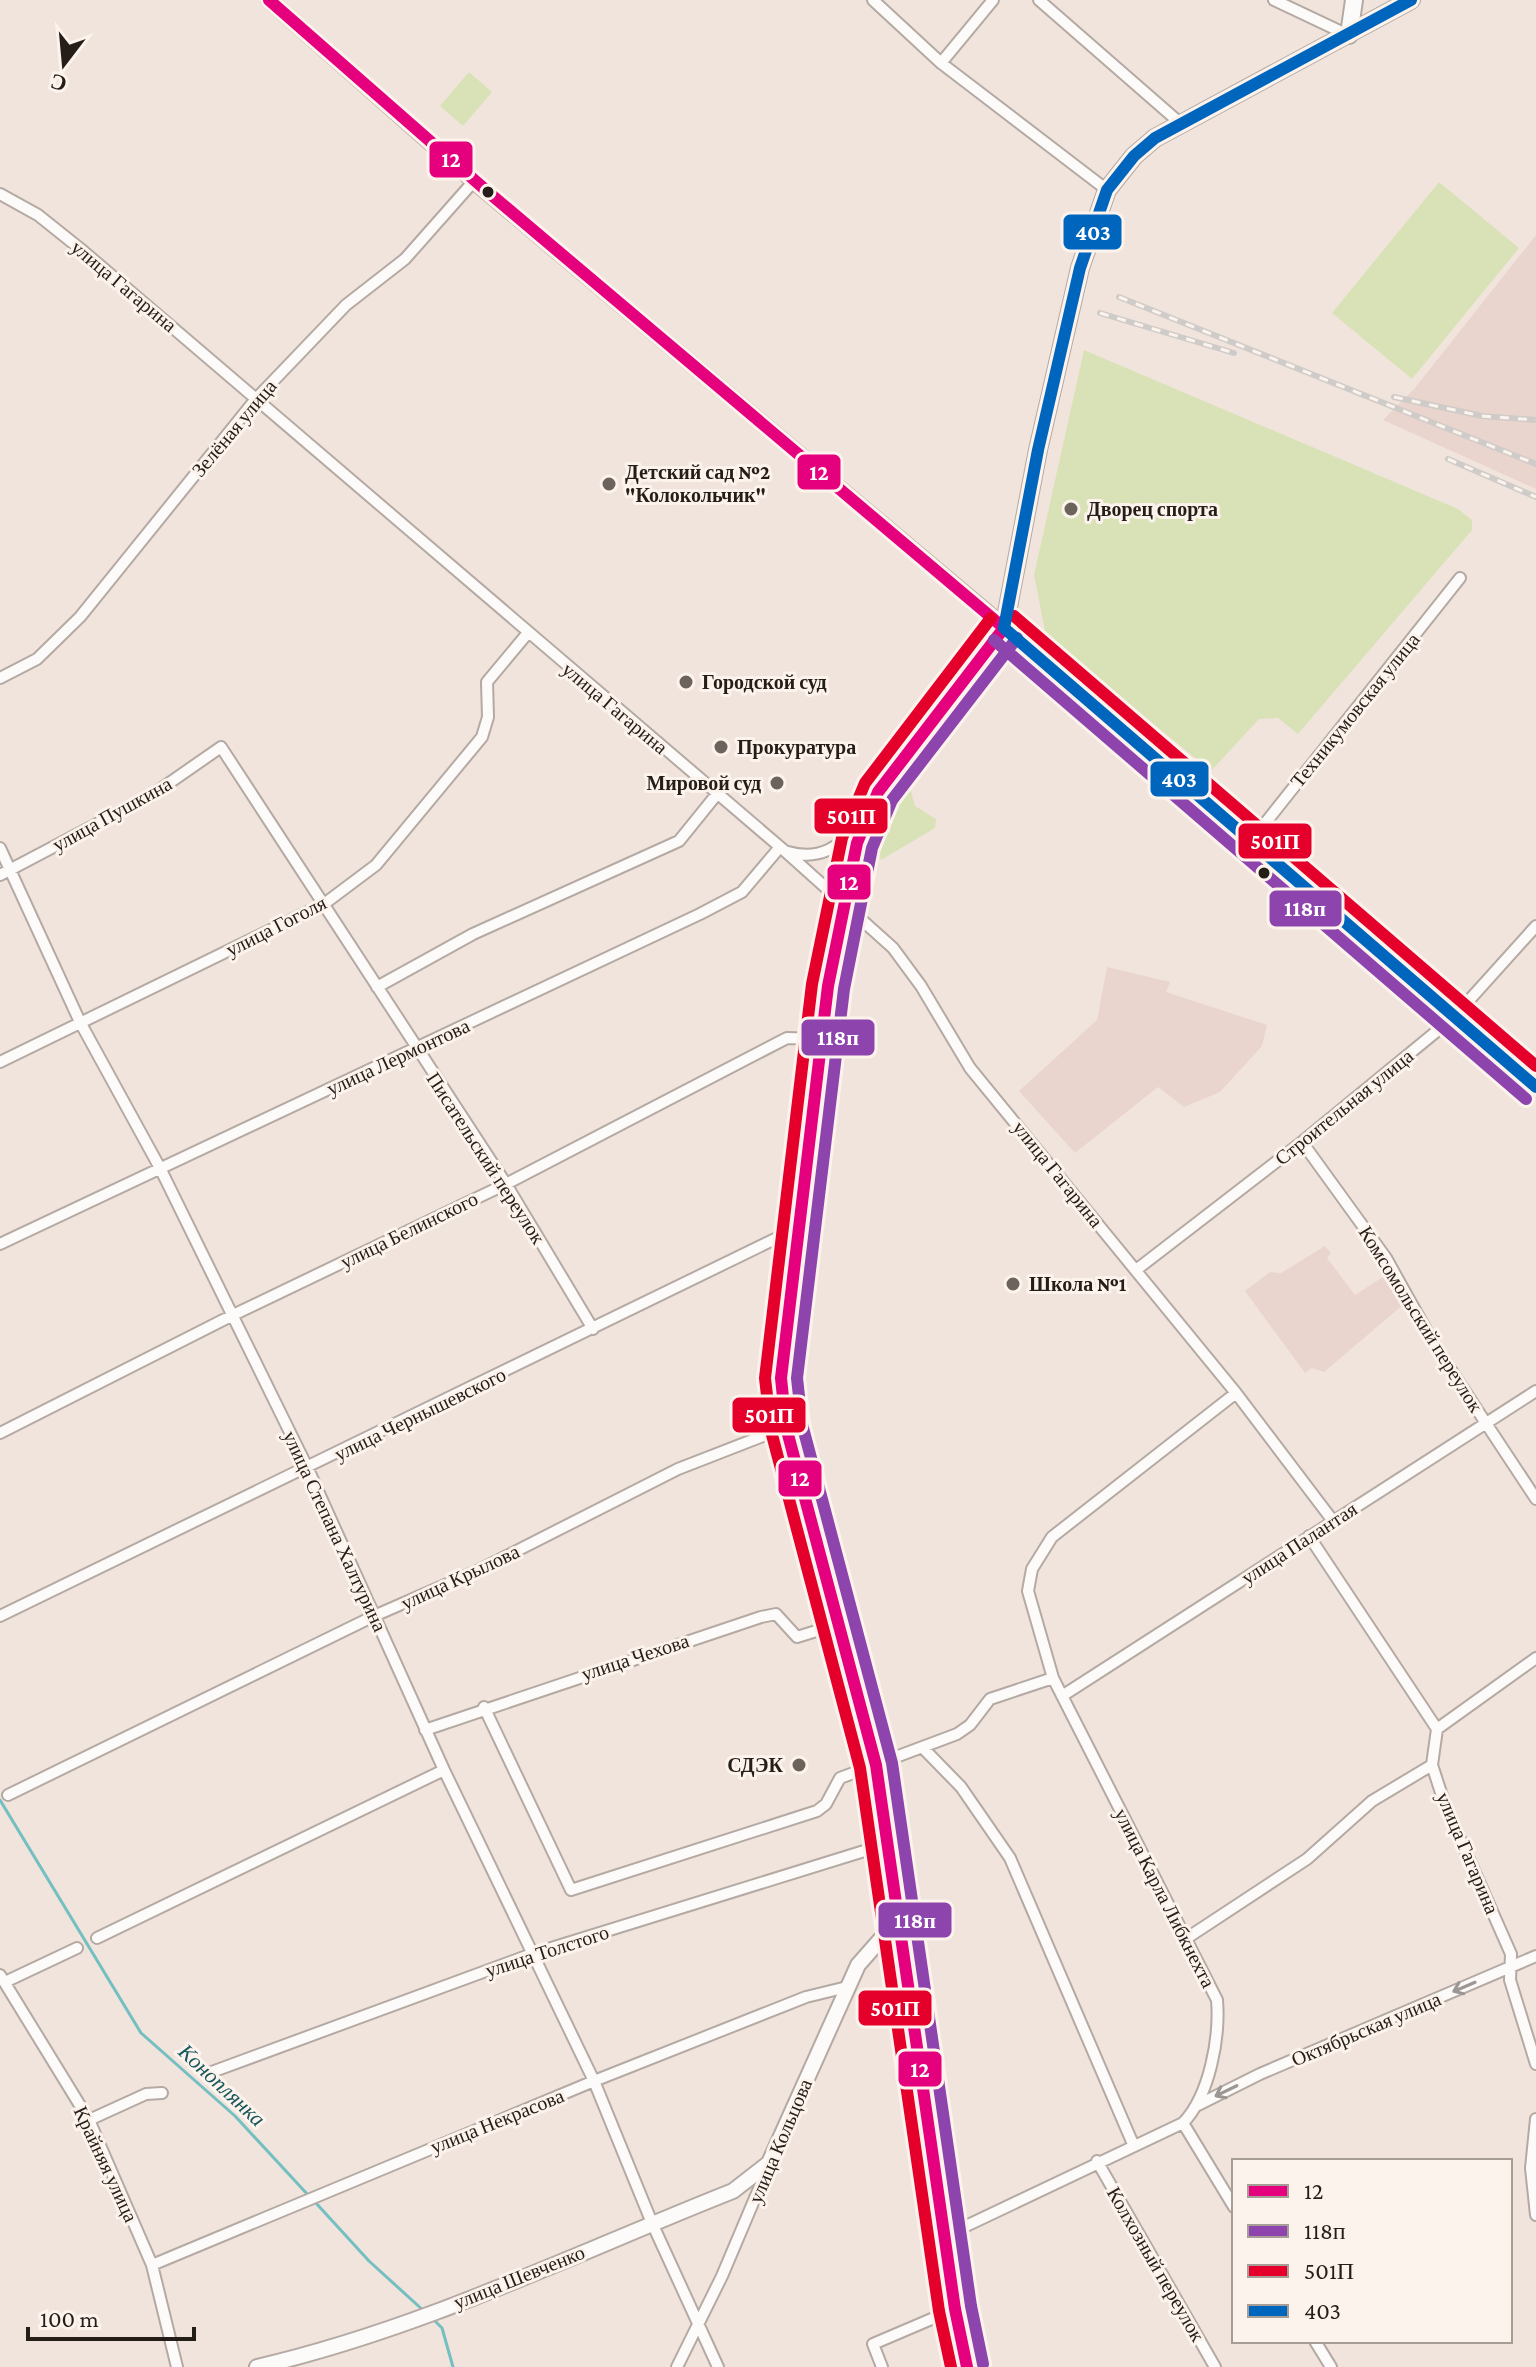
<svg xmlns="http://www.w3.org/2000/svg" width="1536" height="2367" viewBox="0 0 1536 2367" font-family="'Crimson Pro',serif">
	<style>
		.industrial { fill: #ead5ce }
		.green { fill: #d9e2b7 }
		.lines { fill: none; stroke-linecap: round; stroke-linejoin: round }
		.stream { stroke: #74bfc1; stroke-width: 3 }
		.street-casing { stroke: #b4aaa3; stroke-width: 14 }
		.secondary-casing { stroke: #b4aaa3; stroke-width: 18 }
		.primary-casing { stroke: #b4aaa3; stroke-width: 20 }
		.street { stroke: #fdfbfa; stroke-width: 10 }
		.secondary { stroke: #fdfbfa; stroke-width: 14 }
		.primary { stroke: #fdfbfa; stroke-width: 16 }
		.rail-casing { stroke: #cfcbc8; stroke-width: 6 }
		.rail { stroke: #fdf3ed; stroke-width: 3; stroke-dasharray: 9; stroke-linecap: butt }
		.bus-1-casing { stroke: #fdf3ed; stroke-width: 18 }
		.bus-2-casing { stroke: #fdf3ed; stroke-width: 18 }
		.bus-3-casing { stroke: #fdf3ed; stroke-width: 18 }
		.bus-4-casing { stroke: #fdf3ed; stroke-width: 18 }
		.bus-1 { stroke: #e5007d; stroke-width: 12 }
		.bus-2 { stroke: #8e44ad; stroke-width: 12 }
		.bus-3 { stroke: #e4002b; stroke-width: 12 }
		.bus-4 { stroke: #0065bd; stroke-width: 12 }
		.oneway { stroke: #9c9794 }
		.bus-dot { fill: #251d17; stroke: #fdf3ed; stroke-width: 3 }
		.poi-dot { fill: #6c635c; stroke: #fdf3ed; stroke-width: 3 }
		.labels { text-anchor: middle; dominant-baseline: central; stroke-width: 6; stroke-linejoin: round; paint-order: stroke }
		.street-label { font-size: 20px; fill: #251d17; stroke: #fdf3ed }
		.poi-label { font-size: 20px; font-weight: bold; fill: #251d17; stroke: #fdf3ed; text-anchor: start }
		.water-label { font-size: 22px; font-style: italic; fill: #18575b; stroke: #fdf3ed }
		.line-badge { stroke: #fdf3ed; stroke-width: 3 }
		.badge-label { font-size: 22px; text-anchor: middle; font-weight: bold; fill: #fff }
	</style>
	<rect width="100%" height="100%" fill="#f1e4dc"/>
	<path class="industrial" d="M1536,235V489L1383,420L1414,389Z
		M1107,967L1170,982L1166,992L1267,1025L1262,1046L1220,1092L1184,1107L1158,1087L1075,1153L1019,1091L1097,1020Z
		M1325,1246L1331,1253L1327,1258L1355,1295L1386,1275L1404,1304L1324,1372L1312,1368L1305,1373L1245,1291L1270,1272L1281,1273Z"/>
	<path class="green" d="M469,72L492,92L463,126L440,106Z
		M1439,182L1519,248L1412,379L1332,313Z
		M1084,350L1458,509L1472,520V530L1298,734L1278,718L1259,719L1211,771L1046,636L1034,575Z
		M902,789L911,791L915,806L936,819L935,828L881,860C875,838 889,808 902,789Z"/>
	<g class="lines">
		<path class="stream" d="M0,1800L141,2033L235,2116L309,2196
			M315,2202L369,2261L425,2312
			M434,2320L442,2328L453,2367"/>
		<defs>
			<path id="street" d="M873,0L941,63L1107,190
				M1039,0L1180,123
				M1274,0L1348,35
				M941,63L993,0
				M0,194L38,215L83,251L786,852L893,948L921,986L970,1068L1236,1393L1333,1521
				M0,678L37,659L80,617L256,399L346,305L405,259L474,181
				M1251,841L1460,578
				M0,848L80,1022L160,1168L308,1469L444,1770L594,2081L652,2223L718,2367
				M788,852C820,861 839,847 860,824
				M0,875L152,795L221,747L506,1184L593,1329
				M377,987L473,934L679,841L717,794
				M0,1062L324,904L376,865L482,737L488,717L487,682L527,634
				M1302,1142L1386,1258L1435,1346L1536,1499
				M0,1244L700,914L742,892L780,847
				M1136,1270L1302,1142L1454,1017L1536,926
				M0,1433L231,1316L506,1184L787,1038L821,1039
				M1309,1536L1437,1729L1432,1765L1445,1805L1511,1954L1510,1980L1536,2064
				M0,1616L777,1238L797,1233
				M1062,1696L1536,1391
				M484,1707L571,1890L817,1811L826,1804L840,1778L957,1734L970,1725L990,1699L1053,1678
				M1437,1729L1536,1658
				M425,1730L761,1617L776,1614L797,1637L839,1624
				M923,1748L961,1787L1010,1858L1133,2144
				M8,1795L374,1616L475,1572L678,1469L786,1427
				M97,1938L444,1770
				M1187,1938L1307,1859L1372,1801L1432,1765
				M0,1975L89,2120L152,2265L177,2367
				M5,1982L77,1948
				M209,2073L532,1954L890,1843
				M1198,2105L1260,2074L1536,1956
				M1536,2119L1531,2168L1536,2215
				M89,2120L146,2094L162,2093
				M1183,2123L1234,2207
				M1097,2161L1215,2367
				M945,2236L1183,2123C1210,2095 1220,2037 1217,2000L1053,1678L1028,1591L1032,1569L1052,1537L1236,1393
				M152,2265L594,2081L806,1997L847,1987
				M1315,2341L1331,2367
				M677,2367L722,2276L769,2165
				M882,2367L873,2344L955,2309"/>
			<path id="secondary" d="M269,0L474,181L985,611L1536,1087
				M257,2367C422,2329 576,2253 733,2191L769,2163L858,1965L880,1940L900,1928"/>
			<path id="primary" d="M1349,35L1354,0
				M967,2367L955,2309L876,1765L786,1427L782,1354L828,986L864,820L891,773L1004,628L1038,450L1080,268L1107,190L1134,156L1155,138L1411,0"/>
		</defs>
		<use href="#street" class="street-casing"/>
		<use href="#secondary" class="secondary-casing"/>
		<use href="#primary" class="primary-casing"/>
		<use href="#street" class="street"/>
		<use href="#secondary" class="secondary"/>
		<use href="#primary" class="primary"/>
		<defs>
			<path id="rail" d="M1119,297L1536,464
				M1100,313L1234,353
				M1394,397L1482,416L1536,420
				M1448,459L1536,497"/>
		</defs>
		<use href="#rail" class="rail-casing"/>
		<use href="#rail" class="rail"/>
		<defs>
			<path id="bus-1" d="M269,0L488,192L1004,628
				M967,2367L955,2309L876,1765L786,1427L781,1378L828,986L857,843L878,792L1004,628"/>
			<path id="bus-2" d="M994,640L1526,1099
				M983,2364L971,2306L892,1763L802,1424L797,1378L844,989L872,848L892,800L1017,638"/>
			<path id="bus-3" d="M1014,616L1536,1066
				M951,2367L939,2311L860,1768L771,1431L765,1378L812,984L842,838L865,783L991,618"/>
			<path id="bus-4" d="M1004,628L1038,450L1080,268L1107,190L1134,156L1155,138L1411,0
				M1004,628L1536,1087"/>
		</defs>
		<use href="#bus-1" class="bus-1-casing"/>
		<use href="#bus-2" class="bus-2-casing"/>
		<use href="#bus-3" class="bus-3-casing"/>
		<use href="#bus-4" class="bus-4-casing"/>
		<use href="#bus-1" class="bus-1"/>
		<use href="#bus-2" class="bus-2"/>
		<use href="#bus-3" class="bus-3"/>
		<use href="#bus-4" class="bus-4"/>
	</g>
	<defs><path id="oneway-shaft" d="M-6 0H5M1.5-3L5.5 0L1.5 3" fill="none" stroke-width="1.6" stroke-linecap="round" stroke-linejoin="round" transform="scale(2)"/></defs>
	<g class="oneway">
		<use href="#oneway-shaft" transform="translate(1464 1987) rotate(157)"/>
		<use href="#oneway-shaft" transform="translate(1226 2091) rotate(154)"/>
	</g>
	<g class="bus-dot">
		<circle cx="488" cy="192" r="7"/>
		<circle cx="1264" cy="873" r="7"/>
	</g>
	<g class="poi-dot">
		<circle cx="609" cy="484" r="8"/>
		<circle cx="1071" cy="509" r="8"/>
		<circle cx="686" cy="682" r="8"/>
		<circle cx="721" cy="747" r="8"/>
		<circle cx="777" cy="783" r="8"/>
		<circle cx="1013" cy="1284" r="8"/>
		<circle cx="799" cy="1765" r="8"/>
	</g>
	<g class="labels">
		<g class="street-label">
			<text transform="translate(124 286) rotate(40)">улица Гагарина</text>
			<text transform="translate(234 428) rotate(-50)">Зелёная улица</text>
			<text transform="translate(615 708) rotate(40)">улица Гагарина</text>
			<text transform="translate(1355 710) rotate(-51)">Техникумовская улица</text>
			<text transform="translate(112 814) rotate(-29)">улица Пушкина</text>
			<text transform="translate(276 926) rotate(-27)">улица Гоголя</text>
			<text transform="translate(398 1057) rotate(-25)">улица Лермонтова</text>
			<text transform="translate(1344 1107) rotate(-39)">Строительная улица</text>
			<text transform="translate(486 1158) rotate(57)">Писательский переулок</text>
			<text transform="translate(1058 1174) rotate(51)">улица Гагарина</text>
			<text transform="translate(409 1230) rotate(-26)">улица Белинского</text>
			<text transform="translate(1421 1319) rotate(58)">Комсомольский переулок</text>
			<text transform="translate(420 1414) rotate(-26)">улица Чернышевского</text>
			<text transform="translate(335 1531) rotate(65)">улица Степана Халтурина</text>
			<text transform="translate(1299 1543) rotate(-33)">улица Палантая</text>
			<text transform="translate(460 1577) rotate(-25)">улица Крылова</text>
			<text transform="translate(635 1657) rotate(-18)">улица Чехова</text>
			<text transform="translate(1468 1853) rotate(67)">улица Гагарина</text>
			<text transform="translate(1165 1898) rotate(63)">улица Карла Либкнехта</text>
			<text transform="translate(547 1951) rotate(-18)">улица Толстого</text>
			<text transform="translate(1366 2029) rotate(-23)">Октябрьская улица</text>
			<text transform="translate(497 2121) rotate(-22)">улица Некрасова</text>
			<text transform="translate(780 2141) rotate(-67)">улица Кольцова</text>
			<text transform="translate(106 2164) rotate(65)">Крайняя улица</text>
			<text transform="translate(1156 2264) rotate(60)">Колхозный переулок</text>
			<text transform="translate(519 2277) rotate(-22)">улица Шевченко</text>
		</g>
		<g class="poi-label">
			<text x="625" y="472">Детский сад №2<tspan x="625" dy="23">"Колокольчик"</tspan></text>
			<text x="1087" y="509">Дворец спорта</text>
			<text x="702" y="682">Городской суд</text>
			<text x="737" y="747">Прокуратура</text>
			<text x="761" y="783" text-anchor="end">Мировой суд</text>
			<text x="1029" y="1284">Школа №1</text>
			<text x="783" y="1765" text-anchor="end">СДЭК</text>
		</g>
		<g class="water-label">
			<text transform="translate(222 2085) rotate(43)">Коноплянка</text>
		</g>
	</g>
	<g class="line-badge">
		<rect x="428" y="140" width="46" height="39" rx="8" fill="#e5007d"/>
		<rect x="1062" y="213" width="61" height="38" rx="8" fill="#0065bd"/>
		<rect x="796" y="453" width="46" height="38" rx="8" fill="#e5007d"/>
		<rect x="1149" y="760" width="61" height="38" rx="8" fill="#0065bd"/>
		<rect x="813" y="797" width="76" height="38" rx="8" fill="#e4002b"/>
		<rect x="1237" y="822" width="76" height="38" rx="8" fill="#e4002b"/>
		<rect x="826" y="863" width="46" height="38" rx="8" fill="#e5007d"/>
		<rect x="1268" y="889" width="75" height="39" rx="8" fill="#8e44ad"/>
		<rect x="800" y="1018" width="76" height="39" rx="8" fill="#8e44ad"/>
		<rect x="731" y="1396" width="76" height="38" rx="8" fill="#e4002b"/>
		<rect x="777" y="1459" width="46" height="39" rx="8" fill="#e5007d"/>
		<rect x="877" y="1901" width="76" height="38" rx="8" fill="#8e44ad"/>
		<rect x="857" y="1989" width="76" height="38" rx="8" fill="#e4002b"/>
		<rect x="897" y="2050" width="46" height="38" rx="8" fill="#e5007d"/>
	</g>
	<g class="badge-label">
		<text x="451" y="167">12</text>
		<text x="1093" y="240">403</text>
		<text x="819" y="480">12</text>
		<text x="1179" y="787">403</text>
		<text x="851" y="824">501П</text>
		<text x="1275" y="849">501П</text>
		<text x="849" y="890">12</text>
		<text x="1305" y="916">118п</text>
		<text x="838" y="1045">118п</text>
		<text x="769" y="1423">501П</text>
		<text x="800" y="1486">12</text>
		<text x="915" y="1928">118п</text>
		<text x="895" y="2016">501П</text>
		<text x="920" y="2077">12</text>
	</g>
	<rect x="1232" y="2159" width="280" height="184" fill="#fdf3ed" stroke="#a79d97" stroke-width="2"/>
	<rect x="1248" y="2185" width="40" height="12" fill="#e5007d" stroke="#a79d97" stroke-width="2"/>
	<text x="1304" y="2199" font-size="24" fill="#251d17">12</text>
	<rect x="1248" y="2225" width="40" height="12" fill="#8e44ad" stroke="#a79d97" stroke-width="2"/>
	<text x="1304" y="2239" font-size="24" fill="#251d17">118п</text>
	<rect x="1248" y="2265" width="40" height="12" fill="#e4002b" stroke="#a79d97" stroke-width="2"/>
	<text x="1304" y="2279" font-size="24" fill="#251d17">501П</text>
	<rect x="1248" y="2305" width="40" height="12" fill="#0065bd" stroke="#a79d97" stroke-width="2"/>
	<text x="1304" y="2319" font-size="24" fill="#251d17">403</text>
	<g transform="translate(64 64) rotate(196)" stroke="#fdf3ed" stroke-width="6" paint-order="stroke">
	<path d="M0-6L14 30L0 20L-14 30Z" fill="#251d17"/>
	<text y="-12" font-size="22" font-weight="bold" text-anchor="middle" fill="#251d17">С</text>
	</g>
	<path d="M28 2327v12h166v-12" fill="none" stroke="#251d17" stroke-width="4"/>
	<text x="40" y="2327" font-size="24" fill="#251d17" stroke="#fdf3ed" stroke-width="6" paint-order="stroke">100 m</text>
</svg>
